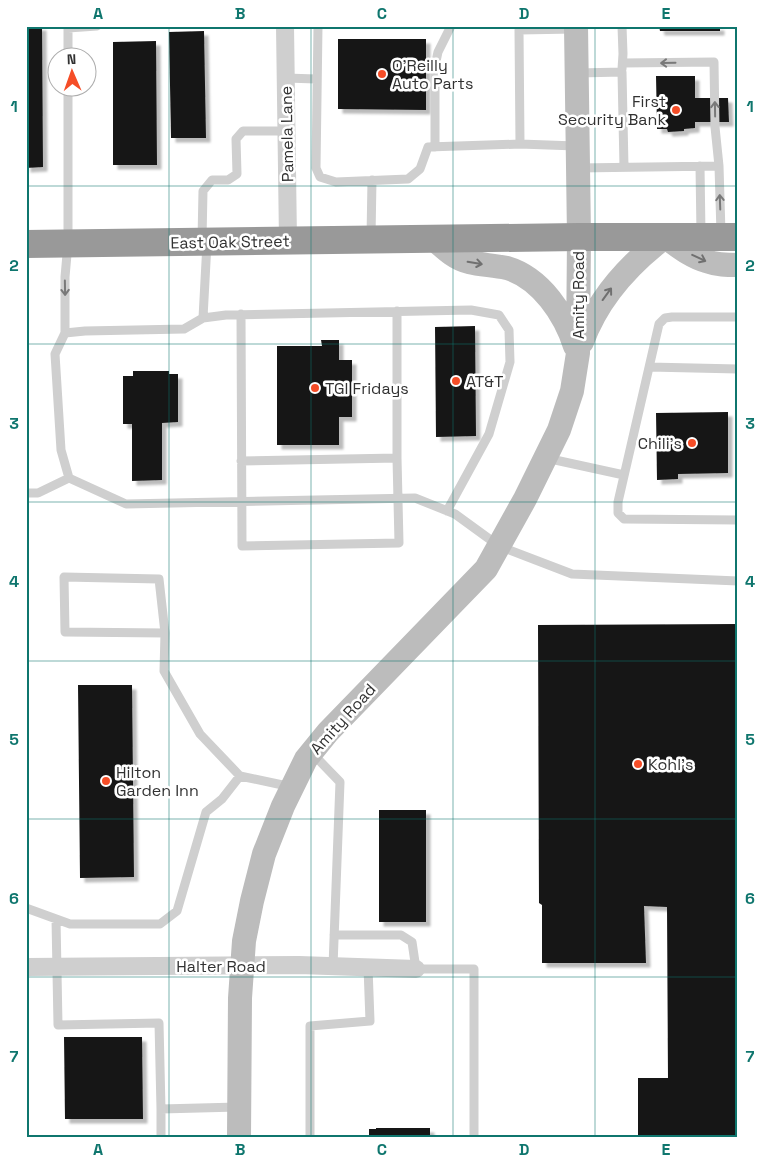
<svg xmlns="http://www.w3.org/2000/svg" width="764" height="1163" viewBox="0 0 764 1163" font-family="'Space Grotesk',sans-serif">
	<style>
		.building { fill: #191919; filter: url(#shadow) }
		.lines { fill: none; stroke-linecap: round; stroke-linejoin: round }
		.lane { stroke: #cfcfcf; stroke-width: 9 }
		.street { stroke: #cfcfcf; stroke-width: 18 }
		.secondary { stroke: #bcbcbc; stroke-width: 24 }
		.highway { stroke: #999; stroke-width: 28 }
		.oneway { stroke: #797979 }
		.oneway2 { stroke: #707070 }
		.grid { fill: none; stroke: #0f766e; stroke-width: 1; stroke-opacity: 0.55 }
		.poi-dot { fill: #f54d27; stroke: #fff; stroke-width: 2 }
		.labels { text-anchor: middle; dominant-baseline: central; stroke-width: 5; stroke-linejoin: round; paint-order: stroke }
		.poi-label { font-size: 16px; fill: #323232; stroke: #fff; text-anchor: start }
		.street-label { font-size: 16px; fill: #323232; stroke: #fff }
		.neatline { fill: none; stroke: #0f766e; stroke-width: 2 }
		.grid-label { font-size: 16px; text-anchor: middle; font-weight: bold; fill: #0f766e }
	</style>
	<defs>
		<filter id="shadow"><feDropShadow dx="4.5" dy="4.5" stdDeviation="1" flood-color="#0004"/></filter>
	</defs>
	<rect width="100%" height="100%" fill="#fff"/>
	<path class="building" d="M26,26H42L43,167L26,168Z
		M659,26H720V31H660Z
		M204,31L206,138H171L169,32Z
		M338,39H426V110L338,109Z
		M156,41L157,165H113V42Z
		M656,76H695V98H728L729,122H695V128L684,129V131L668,132L667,129H657Z
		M475,326L476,436L436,437L435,327Z
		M321,340H339V360H352V417H339V445H277V346H322Z
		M133,371H169V374H178V422L162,423V480L132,481V424H123V376H133Z
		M728,412V473L678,474V479L657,480L656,413Z
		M738,624V1137H638V1078H668L667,907L644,906L646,963H542V905L539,903L538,625Z
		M78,685H132L134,877L80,878Z
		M379,810H426V922H379Z
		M64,1037H142L143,1119H65Z
		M376,1128H430V1137H369V1129H376Z"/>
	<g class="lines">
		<path class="lane" d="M318,26L316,168L320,177L336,182L408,179L420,169L428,147L520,144
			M622,26L623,54L622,69
			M575,29L519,30L520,144L576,146
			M68,58V28L97,26
			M623,63L714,62L715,127L719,166L721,233
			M578,73L622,72L624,167
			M286,78L316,79
			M435,147V66L438,52L451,26
			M700,166L701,234
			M578,168L719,166
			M371,237L372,180
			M202,239L203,191L212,180H228L237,174L236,139L243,131H287
			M207,243L203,318L184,329L85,331L65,333L55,354L61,450L69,478L126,504L415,498L455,514L499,546L572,574L738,581
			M241,314L242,546L399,543L397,458
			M738,317H672L665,318L659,324L618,502V513L624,519L738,520
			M203,318L226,315L471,310L499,315L509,330L510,362L489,434L447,511
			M65,333V277L68,243V88
			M649,367L738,369
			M546,458L624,475
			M241,461L397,458V311
			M26,493H38L69,478
			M165,633L65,632L64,577L159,579L165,633L164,671L200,734L240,776
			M312,753L340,782L333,966
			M26,908L70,924H160L177,911L206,812L222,799L240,776L292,787
			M56,919L58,1025L159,1023L161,1109L238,1107
			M334,935H401L412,942L416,969H474V1137
			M161,1109V1137
			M310,1137V1026L370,1021L368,967"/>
		<path class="street" d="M285,26L288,241
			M26,967L299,965L416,969"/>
		<path class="secondary" d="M434,239C444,248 455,259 469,262C481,265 494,265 507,268C541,278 565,315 575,346
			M582,342C598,298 628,265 665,237C678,246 691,257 706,261C717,265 727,265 738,265
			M239,1137L240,998L244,941L252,901L264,854L283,806L306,759L328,732L486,569L525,499L559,430L572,391L578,353L579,237L576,26"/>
		<path class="highway" d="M26,244L579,237H738"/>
	</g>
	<defs><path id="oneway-shaft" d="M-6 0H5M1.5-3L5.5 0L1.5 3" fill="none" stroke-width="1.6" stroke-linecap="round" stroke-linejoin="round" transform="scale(1.25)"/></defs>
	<g class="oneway">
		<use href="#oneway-shaft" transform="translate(668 63) rotate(179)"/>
		<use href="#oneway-shaft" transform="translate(715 109) rotate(-91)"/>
		<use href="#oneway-shaft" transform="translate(720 202) rotate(-92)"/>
		<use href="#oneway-shaft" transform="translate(65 288) rotate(89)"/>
	</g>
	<g class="oneway2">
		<use href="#oneway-shaft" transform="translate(699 258) rotate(25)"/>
		<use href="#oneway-shaft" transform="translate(475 263) rotate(9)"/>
		<use href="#oneway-shaft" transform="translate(607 294) rotate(-54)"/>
	</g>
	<path class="grid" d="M169,26V1137M311,26V1137M453,26V1137M595,26V1137M26,186H738M26,344H738M26,502H738M26,661H738M26,819H738M26,977H738"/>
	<g class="poi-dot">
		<circle cx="382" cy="74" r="5"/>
		<circle cx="676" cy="110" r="5"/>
		<circle cx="456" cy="381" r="5"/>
		<circle cx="315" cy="388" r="5"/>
		<circle cx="692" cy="443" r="5"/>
		<circle cx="638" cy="764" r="5"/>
		<circle cx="106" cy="781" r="5"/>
	</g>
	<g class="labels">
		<g class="poi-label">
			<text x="392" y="65">O'Reilly<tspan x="392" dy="18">Auto Parts</tspan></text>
			<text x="666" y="101" text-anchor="end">First<tspan x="666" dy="18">Security Bank</tspan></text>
			<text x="466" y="381">AT&amp;T</text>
			<text x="325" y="388">TGI Fridays</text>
			<text x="682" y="443" text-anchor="end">Chili's</text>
			<text x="648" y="764">Kohl's</text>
			<text x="116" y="772">Hilton<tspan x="116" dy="18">Garden Inn</tspan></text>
		</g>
		<g class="street-label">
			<text transform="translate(287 134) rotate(-91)">Pamela Lane</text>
			<text transform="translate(230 242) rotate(-1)">East Oak Street</text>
			<text transform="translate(578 295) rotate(-90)">Amity Road</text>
			<text transform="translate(343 719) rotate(-48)">Amity Road</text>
			<text x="221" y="966">Halter Road</text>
		</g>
	</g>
	<rect width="764" height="1163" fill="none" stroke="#ffffff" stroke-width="55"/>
	<g transform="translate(72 72) rotate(358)"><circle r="24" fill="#ffffff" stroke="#adadad"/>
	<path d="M0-4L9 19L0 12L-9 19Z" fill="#f54d27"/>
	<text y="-8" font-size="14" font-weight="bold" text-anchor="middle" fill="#323232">N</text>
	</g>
	<rect x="28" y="28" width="708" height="1108" class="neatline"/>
	<g class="grid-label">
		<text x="98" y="19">A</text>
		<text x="240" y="19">B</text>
		<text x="382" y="19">C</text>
		<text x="524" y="19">D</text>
		<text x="666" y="19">E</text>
		<text x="14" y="112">1</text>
		<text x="750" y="112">1</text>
		<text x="14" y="271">2</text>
		<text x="750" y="271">2</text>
		<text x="14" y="429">3</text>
		<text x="750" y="429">3</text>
		<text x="14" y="587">4</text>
		<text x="750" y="587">4</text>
		<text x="14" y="745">5</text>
		<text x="750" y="745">5</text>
		<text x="14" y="904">6</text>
		<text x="750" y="904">6</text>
		<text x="14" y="1062">7</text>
		<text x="750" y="1062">7</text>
		<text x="98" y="1155">A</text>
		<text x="240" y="1155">B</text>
		<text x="382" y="1155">C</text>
		<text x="524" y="1155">D</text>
		<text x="666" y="1155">E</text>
	</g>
</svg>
